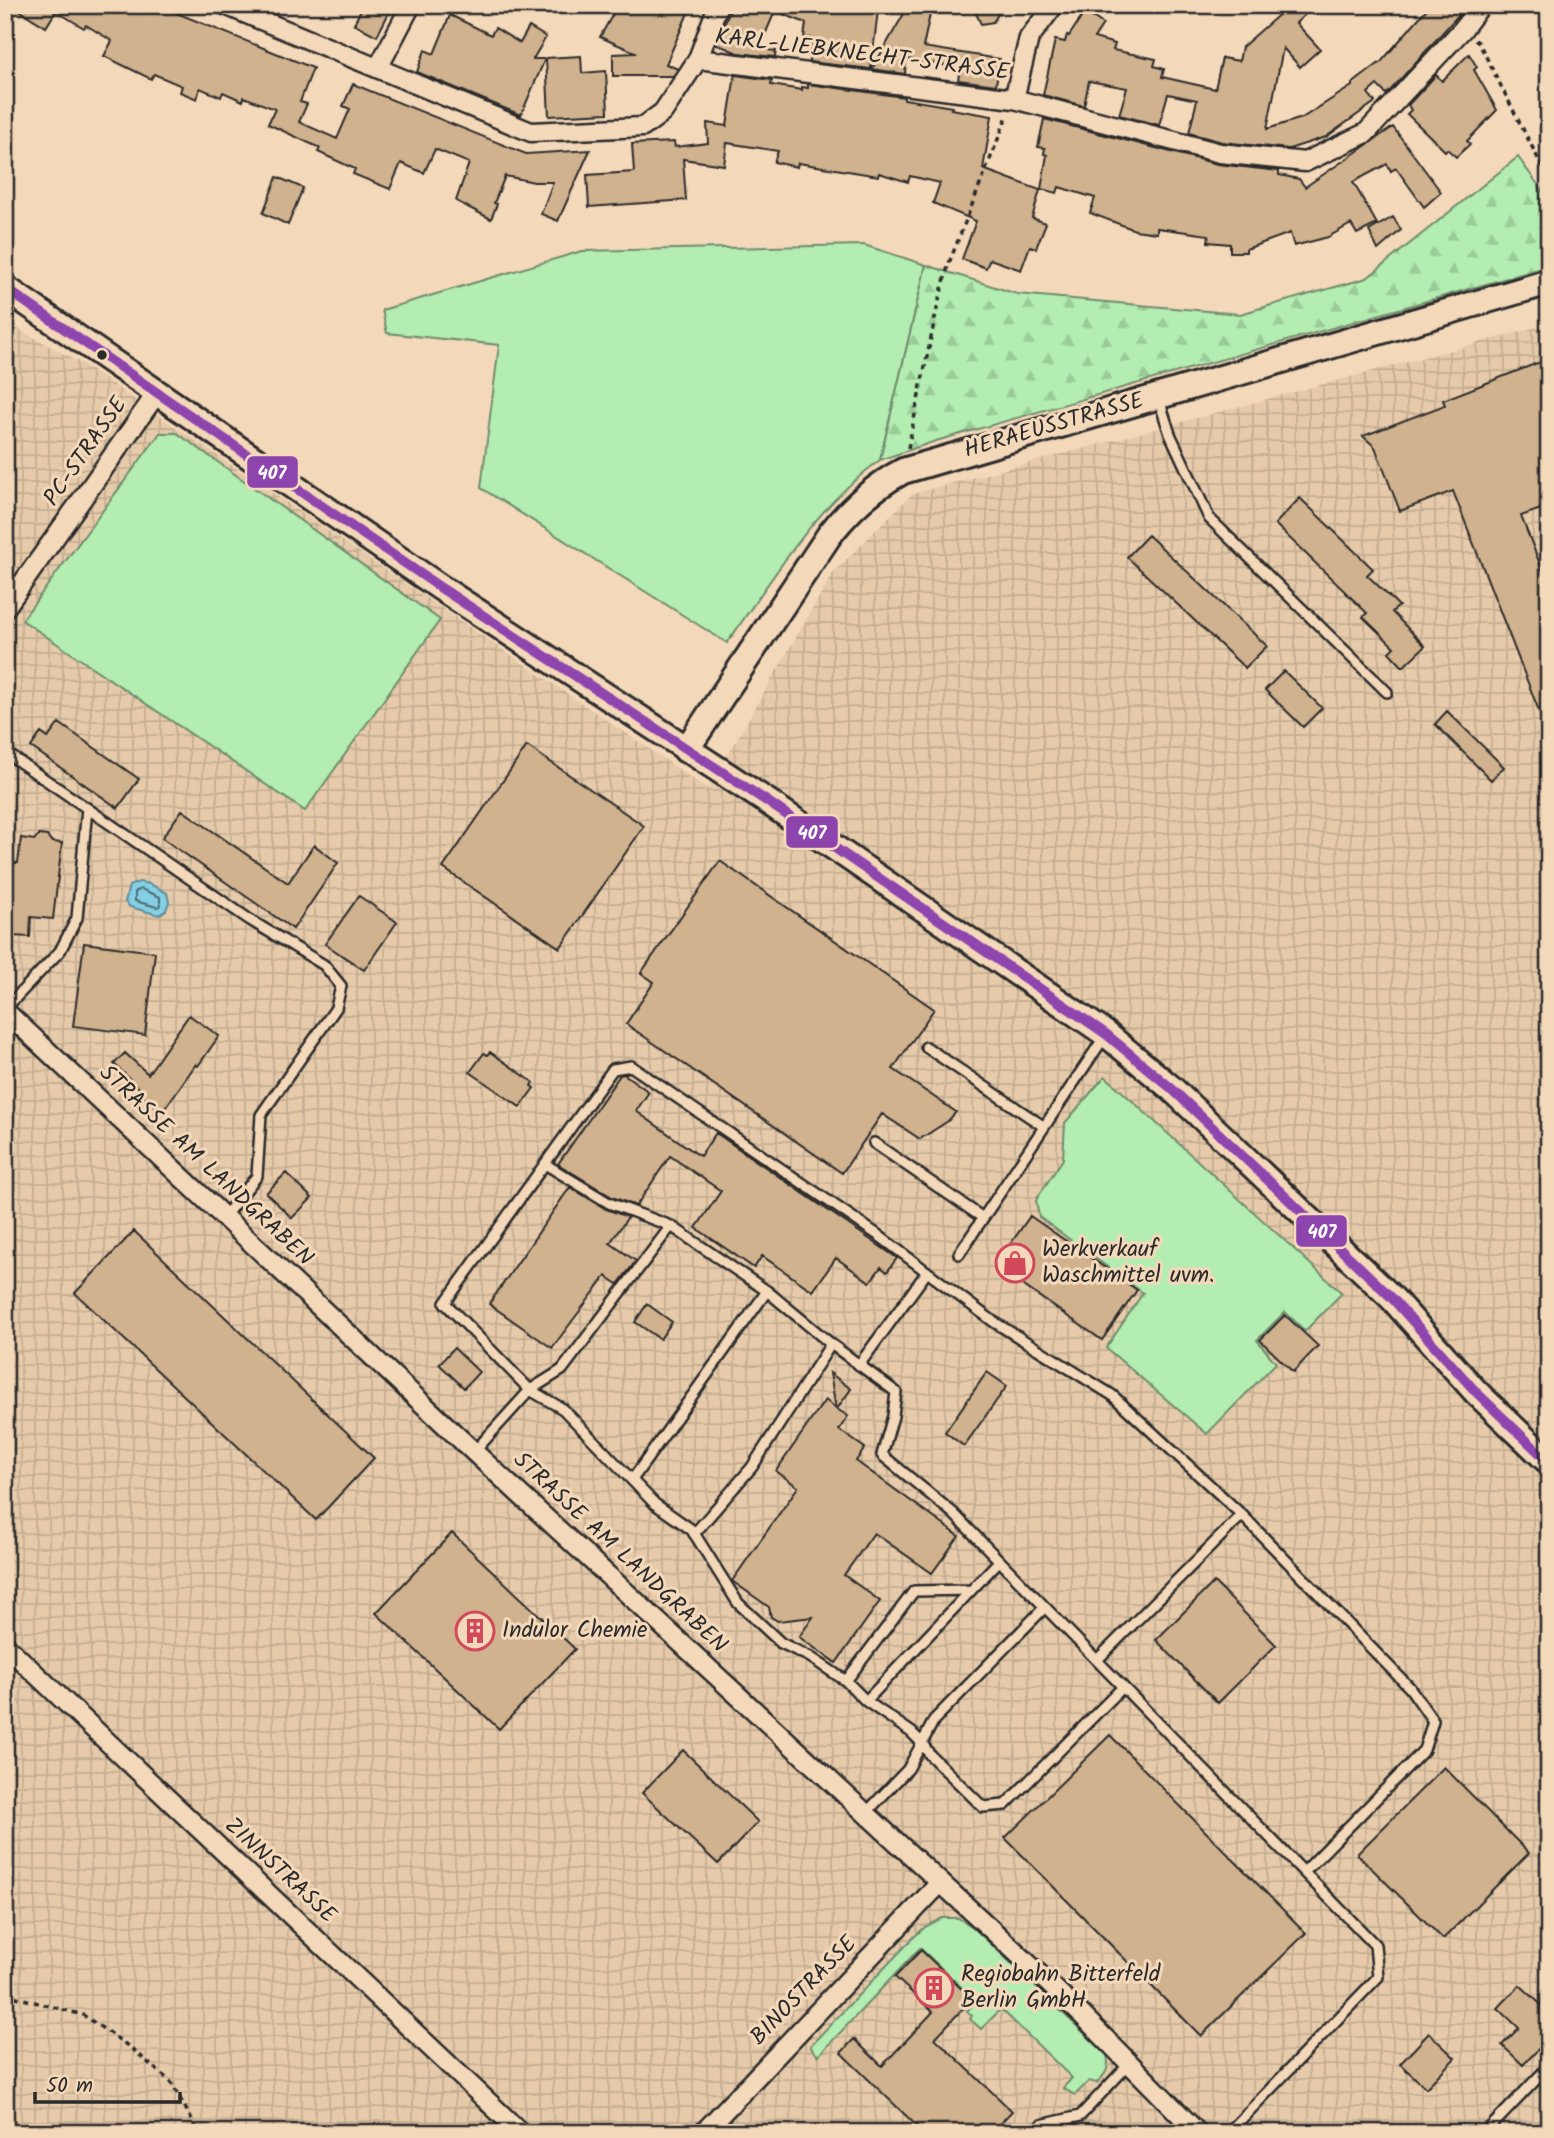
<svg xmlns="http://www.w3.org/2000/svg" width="1554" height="2138" viewBox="0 0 1554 2138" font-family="Kalam,sans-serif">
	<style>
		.industrial { fill: url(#industrial-grid) }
		.green { fill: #b3edb1; stroke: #6f8c6e; stroke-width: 2 }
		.forest { fill: url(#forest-firs); stroke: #6f8c6e; stroke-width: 2 }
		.water { fill: #84cfe4; stroke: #608d9a; stroke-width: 2 }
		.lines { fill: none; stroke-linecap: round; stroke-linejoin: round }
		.shore { stroke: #4f6d75; stroke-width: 2 }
		.building { fill: #d1b28e; stroke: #2b2b2b; stroke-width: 2 }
		.lane-casing { stroke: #2b2b2b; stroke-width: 14 }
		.street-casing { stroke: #2b2b2b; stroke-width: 23 }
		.secondary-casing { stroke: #2b2b2b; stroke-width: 30 }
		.path { stroke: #2b2b2b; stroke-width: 3.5; stroke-dasharray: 5 5; stroke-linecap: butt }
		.lane { stroke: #f4d8ba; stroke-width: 9 }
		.street { stroke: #f4d8ba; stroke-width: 18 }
		.secondary { stroke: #f4d8ba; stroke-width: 24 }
		.bus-1-casing { stroke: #f4d8ba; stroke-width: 16 }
		.bus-1 { stroke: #8e44ad; stroke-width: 10 }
		.bus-dot { fill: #2b2b2b; stroke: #f4d8ba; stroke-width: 2.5 }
		.labels { text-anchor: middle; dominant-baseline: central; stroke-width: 6; stroke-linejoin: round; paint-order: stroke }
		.street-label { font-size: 23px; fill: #2b2b2b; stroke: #f4d8ba }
		.poi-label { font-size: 23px; fill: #2b2b2b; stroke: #f4d8ba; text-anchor: start }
		.line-badge { stroke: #f4d8ba; stroke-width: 2.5 }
		.badge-label { font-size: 19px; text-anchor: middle; font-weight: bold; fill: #fff }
	</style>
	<defs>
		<pattern id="industrial-grid" width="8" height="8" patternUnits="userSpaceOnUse" patternTransform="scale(1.75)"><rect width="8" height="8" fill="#e6caaa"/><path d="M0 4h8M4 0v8" fill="none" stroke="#c5ae92"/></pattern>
		<pattern id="forest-firs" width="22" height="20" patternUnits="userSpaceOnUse" patternTransform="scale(1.75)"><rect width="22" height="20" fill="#b3edb1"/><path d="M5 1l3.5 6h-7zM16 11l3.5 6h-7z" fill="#9acb98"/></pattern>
	</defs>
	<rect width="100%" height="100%" fill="#f4d8ba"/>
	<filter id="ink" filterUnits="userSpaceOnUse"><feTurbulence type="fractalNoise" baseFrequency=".0143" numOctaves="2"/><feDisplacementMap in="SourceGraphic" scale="14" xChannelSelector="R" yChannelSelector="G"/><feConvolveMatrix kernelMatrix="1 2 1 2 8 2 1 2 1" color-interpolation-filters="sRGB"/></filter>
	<g filter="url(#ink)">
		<path class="industrial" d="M5,322L81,363L708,789L834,572L912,494L1549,324V2133H5Z"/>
		<path class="green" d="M864,245L926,265L880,460C814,508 773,578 727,643L481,488L499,345L387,333L382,310L582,251Z
			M160,433H177L440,620L305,811L22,620Z
			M1105,1076L1342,1293L1305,1331L1285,1312L1257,1340L1276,1363L1207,1434L1106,1348L1143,1293L1039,1217L1036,1200L1063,1159L1065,1123Z
			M942,1918H958L973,1927L1107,2055C1110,2069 1106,2074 1096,2083L1089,2081L1075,2095L1063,2088L1072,2078L1001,2009L981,2029L970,2019L972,2016L967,2011L976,2001L920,1948L818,2056L810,2046L913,1938L925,1927Z"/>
		<path class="forest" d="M1518,157L1549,200V266L936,441L880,460L926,265L1017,294L1240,314L1367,278Z"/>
		<path class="water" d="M139,882L150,884L167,893L169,902L166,910L159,915L130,907L125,902L129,886Z"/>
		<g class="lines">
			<path class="shore" d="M141,889L160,897V906L157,907L135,901V892Z"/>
		</g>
		<path class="building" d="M11,5H157L313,68L300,102L307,104L299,122L337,139L350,109L343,106L353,84L526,154L590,150L558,221L541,214L553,182H534L505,176L494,203L497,204L491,219L456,201L469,163L435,149L424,173L401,163L390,189L353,174L355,169L318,152L320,148L268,124L275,109L244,97L243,101L223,92L221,97L200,88L197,99L180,92L182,86L154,74L151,79L104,56L112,41L86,25L84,28L56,11L46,27Z
			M363,5H393L377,36L354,24Z
			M618,5H643L663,13L666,5H669L688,13L666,64L678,69L673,76H613V54L637,53L600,37Z
			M732,5H869L867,9L878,10L871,69L809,62L811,38H804L806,23L775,11L759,49L776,51L775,57L738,53L716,44Z
			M909,5H932L923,47L1000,59L996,85L958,80L960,68L906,59L905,74L872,69Z
			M972,5H1004L993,22L981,24Z
			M1276,5H1315L1296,23L1320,49L1300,67L1283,48L1267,129L1302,118L1352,86V84L1382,61L1430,5H1456L1462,11L1389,92L1386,94L1377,85L1368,93L1375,102L1326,137L1289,149L1222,142L1189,133L1197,100L1168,94L1159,125L1119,115L1127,88L1089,81L1084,106L1043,95L1055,40L1065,42L1067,35L1069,36L1085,12L1103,24L1094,38L1115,44L1113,50L1156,59L1154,66L1164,69L1162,77L1215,89L1222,58L1239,61L1242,47L1282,12Z
			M450,15L491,35L495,28L520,43L529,27L546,37L533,59H545L521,115L417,72L425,50L434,54Z
			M1469,54L1477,67L1474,70L1497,110L1467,141L1470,144L1456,157L1447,149L1445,151L1407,114L1411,110L1408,105L1436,75L1442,81Z
			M581,56L582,73L606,71L608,113L549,116L546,58Z
			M735,75L772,80L771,85L802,90V87L808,88V84L904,97V99L952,107L951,109L992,116L983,169L1040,190L1032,218L1046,223L1036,248L1030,246L1021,270L990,259L986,268L962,259L976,221L933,203L940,183L910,176L908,182L879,173L878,176L798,163L797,167L774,162L778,151L727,143L724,165L683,159L686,200L589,207L587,175L634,172L632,144L674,142L675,147L708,143L707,123L727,126Z
			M1044,119L1217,164L1279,171V175L1299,179L1305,187L1393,127L1441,192L1424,207L1396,168L1391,171L1387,164L1353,182L1377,224L1357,234L1351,224L1328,237L1294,246L1290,233L1246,249V252H1230V244L1208,242L1209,235L1157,228V233L1135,230L1090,213L1095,198L1059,187L1057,193L1041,189L1047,155L1044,154L1045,148L1038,147Z
			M277,177L303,188L288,225L263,213Z
			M1393,217L1401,230L1378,250L1369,231Z
			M1540,362L1542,367L1549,364V506L1521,516L1549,587L1548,734L1453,491L1400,511L1375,447L1363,436L1445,405L1443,400Z
			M1300,498L1373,569L1367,575L1399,606L1392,612L1425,646L1403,667L1389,652L1394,647L1363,617L1367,613L1275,524Z
			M1148,535L1267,646L1245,668L1127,557Z
			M1284,671L1322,708L1303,727L1265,690Z
			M1447,711L1504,767L1491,780L1435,724Z
			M59,723L139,779L118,808L31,747L41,733L48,738Z
			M527,746L644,826L560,948L443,868Z
			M182,810L288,883L314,845L338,863L293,929L162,838Z
			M39,835L47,836L52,842L62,843L53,919L31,917L30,937L12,936L14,915L6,914L12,863H18L21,838L34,840Z
			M720,861L934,1009L893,1069L956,1112L948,1121L920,1139L882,1114L842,1173L626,1024L654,982L641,973Z
			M359,896L397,922L364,970L325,944Z
			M84,943L155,952L145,1035L73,1026Z
			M189,1015L219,1036L198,1066L196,1064L163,1111L136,1093L139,1088L114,1064L125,1053L148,1074Z
			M490,1052L533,1082L531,1086L534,1088L520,1107L470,1072L484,1053L487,1055Z
			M624,1074L649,1092L636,1111L700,1156L716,1133L897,1258L887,1272L881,1267L870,1282L836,1258L813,1291L762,1256L754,1268L696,1228L721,1191L670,1156L636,1206L612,1197L558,1164L620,1075Z
			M286,1173L312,1198L292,1218L266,1193Z
			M570,1187L606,1209L628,1217L610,1243L636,1261L618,1284L606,1276L552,1348L489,1304Z
			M1030,1216L1137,1290L1102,1340L995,1266Z
			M134,1231L374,1458L316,1520L75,1293Z
			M647,1304L672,1322L660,1339L635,1322Z
			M1285,1315L1318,1346L1293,1372L1260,1340Z
			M454,1348L479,1372L464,1388L439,1364Z
			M987,1372L1007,1386L964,1446L945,1432Z
			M830,1373L851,1389L837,1409L848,1416L839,1430L865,1448L856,1461L959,1536L932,1573L874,1533L844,1575L880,1601L836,1663L799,1637L813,1617L778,1621L771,1617L769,1607L732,1581L798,1487L776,1471L825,1400L836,1408Z
			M452,1533L575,1649L499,1729L376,1613Z
			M1214,1582L1276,1645L1218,1703L1156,1640Z
			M1110,1735L1306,1933L1201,2036L1005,1838Z
			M683,1750L758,1822L718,1864L642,1793Z
			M1444,1767L1529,1853L1443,1939L1357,1854Z
			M921,1950L972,1999L935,2038L1012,2111L991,2133H924L841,2053L854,2039L882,2066L933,2012L895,1977Z
			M1520,1985L1549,2012V2038L1523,2065L1502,2045L1519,2028L1498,2008Z
			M1429,2033L1455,2058L1426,2088L1400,2064Z"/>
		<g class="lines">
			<defs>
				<path id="lane" d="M1158,397L1170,434L1209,518L1387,692
					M5,752L250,920L324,965L341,986L336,1008L261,1115L257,1176L224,1217
					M5,1009L60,951L77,918L87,808
					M926,1047L1043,1126
					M874,1143L983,1218
					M545,1164L609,1203L671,1226L767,1291L831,1344L896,1392L893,1416L882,1455L953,1513L1375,1945L1378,1977L1228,2133
					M959,1254L1105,1036
					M859,1365L927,1272
					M474,1452L530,1390L562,1370L671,1226
					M632,1480L767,1291
					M694,1534L752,1467L831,1344
					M971,1590L914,1591L846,1681L810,1657L781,1643L738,1603L692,1530L655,1504L563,1409L530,1390L445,1303L613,1069L631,1066L878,1235L994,1322L1112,1395L1242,1515
					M1045,1607L934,1720L922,1743L930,1755L983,1807L1005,1805L1123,1687
					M1097,1660L1242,1515L1410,1688L1433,1721L1424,1750L1304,1872
					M846,1681L866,1701L911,1732L922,1743L908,1769L865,1814
					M866,1701L999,1561
					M1041,2125L1080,2116L1129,2064
					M1485,2133L1549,2066"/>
				<path id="street" d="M225,5L531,132L643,127L663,112L698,59L1014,99L1220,153L1305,162L1366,133L1462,30L1481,5
					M698,59L718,5
					M378,68L411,5
					M1014,99L1029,38L1054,5
					M5,608L157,393
					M5,1011L474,1452L1018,1954L1083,2016L1198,2133
					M5,1645L521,2133
					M703,2133L940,1883"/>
				<path id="secondary" d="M5,288L441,588L768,802L1106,1034L1171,1088L1392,1298L1476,1392L1549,1462
					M686,750L830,534C851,507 873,487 903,471L1549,282"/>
			</defs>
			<use href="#lane" class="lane-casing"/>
			<use href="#street" class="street-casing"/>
			<use href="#secondary" class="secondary-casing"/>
			<path class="path" d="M1475,40L1479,43L1549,180
				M908,448L938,304L949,263L1008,114
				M5,1994L83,2015L131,2048L171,2082L199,2133"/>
			<use href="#lane" class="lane"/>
			<use href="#street" class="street"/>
			<use href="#secondary" class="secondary"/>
			<defs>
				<path id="bus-1" d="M5,288L441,588L768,802L1106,1034L1171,1088L1392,1298L1476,1392L1549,1462"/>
			</defs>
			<use href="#bus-1" class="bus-1-casing"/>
			<use href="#bus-1" class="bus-1"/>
		</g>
	</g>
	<defs>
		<symbol id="shop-ring" viewBox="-11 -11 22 22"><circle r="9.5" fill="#f4d8ba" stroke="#d1495b" stroke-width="1.5"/><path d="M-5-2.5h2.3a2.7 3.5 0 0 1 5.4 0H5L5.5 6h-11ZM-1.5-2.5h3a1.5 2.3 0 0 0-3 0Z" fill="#d1495b"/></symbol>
		<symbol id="building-ring" viewBox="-11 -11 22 22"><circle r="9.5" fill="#f4d8ba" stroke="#d1495b" stroke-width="1.5"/><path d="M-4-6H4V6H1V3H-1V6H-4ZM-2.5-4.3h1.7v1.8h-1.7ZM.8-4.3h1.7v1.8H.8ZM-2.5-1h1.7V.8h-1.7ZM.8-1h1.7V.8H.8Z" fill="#d1495b"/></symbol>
	</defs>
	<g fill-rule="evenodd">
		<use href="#shop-ring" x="993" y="1241" width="44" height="44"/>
		<use href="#building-ring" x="453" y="1609" width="44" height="44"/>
		<use href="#building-ring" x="912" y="1966" width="44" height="44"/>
	</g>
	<circle class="bus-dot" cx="102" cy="355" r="6"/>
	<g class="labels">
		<g class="street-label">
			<text transform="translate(862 55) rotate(7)">KARL-LIEBKNECHT-STRASSE</text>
			<text transform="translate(1054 426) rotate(-16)">HERAEUSSTRASSE</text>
			<text transform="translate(86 452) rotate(-55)">PC-STRASSE</text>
			<text transform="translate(206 1166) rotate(43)">STRASSE AM LANDGRABEN</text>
			<text transform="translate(620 1553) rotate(43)">STRASSE AM LANDGRABEN</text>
			<text transform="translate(280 1871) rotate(43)">ZINNSTRASSE</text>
			<text transform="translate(804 1991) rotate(-46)">BINOSTRASSE</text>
		</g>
		<g class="poi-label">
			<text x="1042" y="1250">Werkverkauf<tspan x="1042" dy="26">Waschmittel uvm.</tspan></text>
			<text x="502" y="1631">Indulor Chemie</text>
			<text x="961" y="1975">Regiobahn Bitterfeld<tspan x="961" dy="26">Berlin GmbH</tspan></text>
		</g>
	</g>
	<g class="line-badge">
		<rect x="246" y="455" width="53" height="34" rx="7" fill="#8e44ad"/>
		<rect x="785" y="815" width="54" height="34" rx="7" fill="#8e44ad"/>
		<rect x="1295" y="1214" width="53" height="34" rx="7" fill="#8e44ad"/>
	</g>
	<g class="badge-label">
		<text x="272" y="479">407</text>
		<text x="812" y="839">407</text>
		<text x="1322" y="1238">407</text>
	</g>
	<rect width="1554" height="2138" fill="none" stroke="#f4d8ba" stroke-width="28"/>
	<rect x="14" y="14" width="1526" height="2110" fill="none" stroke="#2b2b2b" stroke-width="2.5" filter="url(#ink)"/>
	<path d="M35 2092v10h145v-10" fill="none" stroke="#2b2b2b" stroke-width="3.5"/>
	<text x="46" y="2092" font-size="21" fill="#2b2b2b" stroke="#f4d8ba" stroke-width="5" paint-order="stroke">50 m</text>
</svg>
